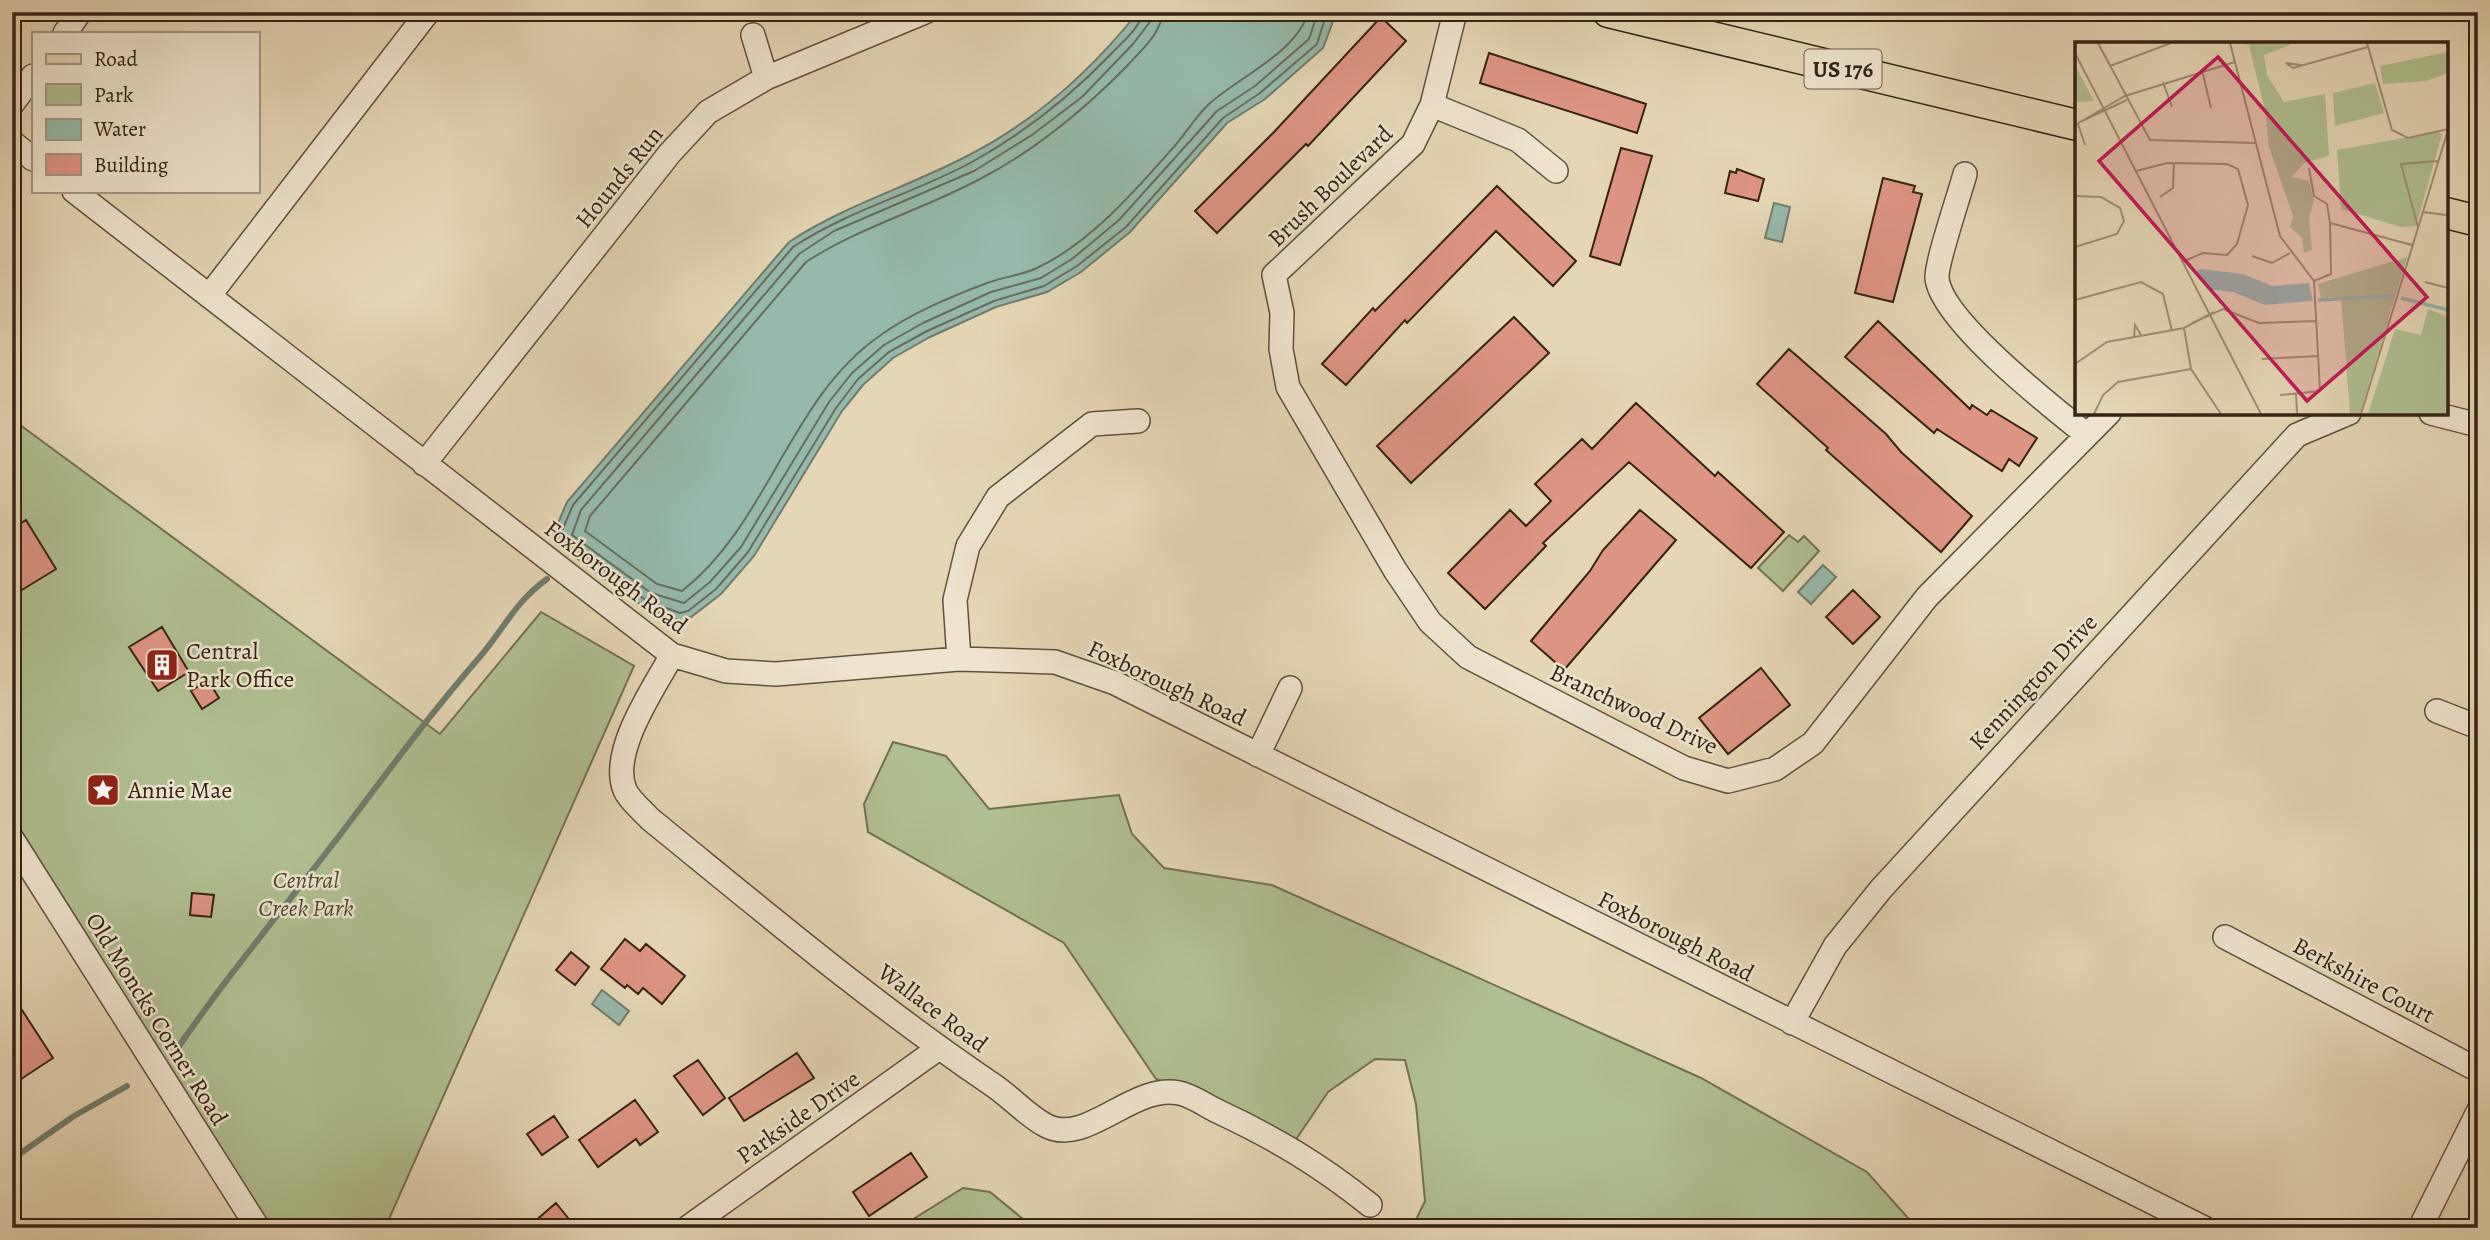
<svg xmlns="http://www.w3.org/2000/svg" width="2490" height="1240" viewBox="0 0 2490 1240" font-family="Alegreya,serif">
	<style>
		.green { fill: #b0bf91; stroke: #737152; stroke-width: 2 }
		.water { fill: #96b9ab; stroke: #707d6e; stroke-width: 2 }
		.lines { fill: none; stroke-linecap: round; stroke-linejoin: round }
		.shore { stroke: #666e5f; stroke-width: 2 }
		.stream { stroke: #707d6e; stroke-width: 6 }
		.building { fill: #de9483; stroke: #362313; stroke-width: 2 }
		.minor-casing { stroke: #62503c; stroke-width: 26 }
		.major-casing { stroke: #362313; stroke-width: 33 }
		.minor { stroke: #eee4cf; stroke-width: 23 }
		.major { stroke: #e5d6b5; stroke-width: 30 }
		.labels { text-anchor: middle; dominant-baseline: central; stroke-width: 5; stroke-linejoin: round; paint-order: stroke }
		.shield { fill: #eee4cf; stroke: #6d5d4b; stroke-width: 2 }
		.shield-label { font-size: 23px; font-weight: bold; fill: #362313 }
		.street-label { font-size: 24px; fill: #362313; stroke: #eee4cf }
		.poi-label { font-size: 24px; fill: #362313; stroke: #eee4cf; text-anchor: start }
		.park-label { font-size: 24px; font-style: italic; fill: #544a32; stroke: #eee4cf }
		.inset-river { fill: none; stroke: #96b9ab; stroke-width: 3.5 }
		.inset-road { fill: none; stroke: #9f8e74; stroke-width: 2 }
		.view { fill: #c2185b; fill-opacity: 0.15; stroke: #c2185b; stroke-width: 3.5 }
		.inset-edge { fill: none; stroke: #362313; stroke-width: 3.5 }
	</style>
	<rect width="100%" height="100%" fill="#e5d6b5"/>
	<filter id="stains"><feTurbulence type="fractalNoise" baseFrequency=".00286" numOctaves="4"/><feColorMatrix values="0 0 0 0 .2 0 0 0 0 .09 0 0 0 0 .02 0 0 0 .5 -.17"/></filter>
	<radialGradient id="worn" r=".72"><stop offset=".6" stop-color="#630" stop-opacity="0"/><stop offset="1" stop-color="#630" stop-opacity=".3"/></radialGradient>
	<path class="green" d="M12,419L440,734L541,612L634,666L385,1228H271L12,816Z
		M1789,535L1798,542L1804,536L1819,551L1783,591L1758,568Z
		M893,742L946,756L989,809L1119,795L1132,834L1164,868L1272,885L1701,1078L1867,1172L1917,1228H1412L1425,1201L1416,1104L1405,1060L1375,1059L1328,1092L1295,1141L1156,1079L1064,943L868,832L864,804Z
		M963,1188L990,1192L1034,1228H899Z"/>
	<path class="water" d="M1138,12H1323L1335,16L1323,48L1265,99L1227,123L1130,232L1081,272L1047,292L996,307L930,337L893,358L863,385L842,411L754,556L721,594L691,617L681,621L644,607L560,546L553,535L567,502L789,242C845,205 908,187 967,156C1034,122 1091,71 1138,12Z
		M1774,203L1790,207L1782,242L1765,238Z
		M1823,565L1836,577L1811,604L1798,592Z
		M602,990L629,1011L619,1025L592,1004Z"/>
	<g class="lines">
		<path class="shore" d="M1143,12C1141,27 1121,43 1111,54C1070,97 1024,133 972,162C913,194 851,209 793,247L573,505L561,533L565,541L647,601L680,613L688,611L716,589L748,552L836,408L858,379L889,352L927,331L994,301L1044,286L1077,266L1126,227L1223,118L1260,93L1317,44L1327,12
			M1152,12L1149,23L1133,44L1082,97L1032,135L974,171L834,231L799,254L581,510L572,535L651,593L684,603L710,582L741,547L829,402L852,373L884,345L923,323L991,292L1041,278L1072,259L1119,220L1217,111L1255,86L1309,39L1318,12
			M1162,12C1162,33 1141,50 1128,65C1084,110 1036,150 980,179C922,210 860,227 806,262L590,516L585,531L657,584L682,591C768,524 789,400 878,337C909,314 950,297 987,283C1003,277 1022,275 1037,268C1090,243 1134,192 1172,149C1185,135 1195,117 1209,104C1237,78 1298,52 1308,12"/>
		<path class="stream" d="M175,1052C228,974 289,902 346,827C389,770 431,713 478,659C504,629 514,603 547,579
			M12,1159L74,1116L127,1086"/>
	</g>
	<path class="building" d="M1381,17L1406,41L1308,146L1306,144L1217,233L1195,211L1274,132Z
		M1489,53L1646,104L1637,133L1480,83Z
		M1621,148L1652,156L1620,265L1590,256Z
		M1737,169L1764,179L1758,201L1725,193L1730,171L1736,173Z
		M1883,178L1915,186L1913,192L1922,194L1893,302L1855,293Z
		M1497,186L1576,261L1553,286L1496,231L1407,323L1405,320L1346,385L1322,364L1373,308L1375,311Z
		M1514,317L1549,353L1411,483L1377,446Z
		M1878,321L1970,409L1972,405L1987,415L1991,410L2037,438L2019,466L2009,459L2002,471L1937,429L1934,433L1845,357Z
		M1789,349L1886,434L1901,452L1972,516L1941,552L1826,450L1828,448L1757,384Z
		M1636,403L1715,476L1718,472L1784,532L1751,568L1629,462L1543,543L1546,546L1485,609L1448,573L1510,510L1526,526L1551,501L1535,484L1582,439L1592,449Z
		M1640,510L1676,540L1564,670L1531,641L1590,571L1603,550Z
		M26,520L56,569L12,596V529Z
		M1853,590L1880,617L1853,644L1826,617Z
		M162,627L189,672L158,691L129,647Z
		M1761,668L1790,705L1728,754L1699,718Z
		M208,680L219,698L202,709L191,691Z
		M192,893L214,895L211,917L190,915Z
		M625,939L640,951L646,944L685,976L662,1004L643,988L638,994L627,985L625,988L601,969Z
		M571,952L589,967L575,985L556,970Z
		M22,1010L53,1058L12,1085V1016Z
		M797,1053L814,1078L744,1121L729,1098Z
		M698,1060L725,1098L703,1115L674,1076Z
		M635,1100L658,1132L640,1145L636,1139L598,1167L579,1140Z
		M554,1116L568,1137L542,1155L527,1134Z
		M911,1153L927,1177L869,1216L853,1192Z
		M556,1203L576,1228H527Z"/>
	<g class="lines">
		<defs>
			<path id="minor" d="M1455,12L1432,105L1413,144L1274,275L1282,313L1281,349L1288,387L1395,570L1430,622L1468,657L1684,768L1728,781L1775,769L1813,743L1927,597L2109,413
				M65,33L80,12
				M753,35L766,78
				M12,104L33,76
				M1432,105L1518,140L1556,171
				M12,142L33,159
				M1965,174C1960,193 1936,263 1937,278C1941,320 2053,408 2087,435
				M74,191L672,655L726,671L776,674L959,659L1055,662L1115,683L2204,1228
				M209,296L428,12
				M2431,413L2478,425
				M424,464L670,153L708,112L766,78L925,12
				M672,655C654,688 609,752 625,790C629,800 643,811 650,819C761,909 872,1003 990,1083C1009,1095 1025,1114 1045,1125C1085,1148 1133,1083 1179,1093C1191,1095 1205,1105 1217,1111C1275,1138 1320,1165 1370,1205
				M959,659L955,600L968,546L998,497L1092,424L1138,421
				M2437,711L2478,727
				M1258,755L1290,688
				M12,839L258,1228
				M2225,937L2478,1070
				M1792,1023L1835,946L1881,889L2297,435L2349,413
				M687,1228L939,1048
				M2420,1228L2478,1112"/>
			<path id="major" d="M1608,12L2077,125
				M2446,213L2478,221"/>
		</defs>
		<use href="#minor" class="minor-casing"/>
		<use href="#major" class="major-casing"/>
		<use href="#minor" class="minor"/>
		<use href="#major" class="major"/>
	</g>
	<defs>
		<symbol id="building-square" viewBox="-11 -11 22 22"><rect x="-9" y="-9" width="18" height="18" rx="4" fill="#8f2418" stroke="#eee4cf"/><path d="M-4-6H4V6H1V3H-1V6H-4ZM-2.5-4.3h1.7v1.8h-1.7ZM.8-4.3h1.7v1.8H.8ZM-2.5-1h1.7V.8h-1.7ZM.8-1h1.7V.8H.8Z" fill="#fff"/></symbol>
		<symbol id="sight-square" viewBox="-11 -11 22 22"><rect x="-9" y="-9" width="18" height="18" rx="4" fill="#8f2418" stroke="#eee4cf"/><path d="M0-6L1.8-2.2L6-1.7L2.9 1.2L3.7 5.4L0 3.3L-3.7 5.4L-2.9 1.2L-6-1.7L-1.8-2.2Z" fill="#fff"/></symbol>
	</defs>
	<g fill-rule="evenodd">
		<use href="#building-square" x="143" y="646" width="38" height="38"/>
		<use href="#sight-square" x="84" y="771" width="38" height="38"/>
	</g>
	<g class="labels">
		<rect class="shield" x="1804.5" y="49.5" width="77" height="39" rx="5"/>
		<g class="shield-label">
			<text x="1843" y="69">US 176</text>
		</g>
		<g class="street-label">
			<text transform="translate(619 177) rotate(-51)">Hounds Run</text>
			<text transform="translate(1330 186) rotate(-44)">Brush Boulevard</text>
			<text transform="translate(616 577) rotate(37)">Foxborough Road</text>
			<text transform="translate(2033 682) rotate(-47)">Kennington Drive</text>
			<text transform="translate(1167 683) rotate(25)">Foxborough Road</text>
			<text transform="translate(1634 709) rotate(25)">Branchwood Drive</text>
			<text transform="translate(1676 936) rotate(27)">Foxborough Road</text>
			<text transform="translate(2364 980) rotate(28)">Berkshire Court</text>
			<text transform="translate(933 1008) rotate(37)">Wallace Road</text>
			<text transform="translate(157 1019) rotate(58)">Old Moncks Corner Road</text>
			<text transform="translate(798 1117) rotate(-35)">Parkside Drive</text>
		</g>
		<g class="poi-label">
			<text x="186" y="651">Central<tspan x="186" dy="28">Park Office</tspan></text>
			<text x="128" y="790">Annie Mae</text>
		</g>
		<g class="park-label">
			<text x="306" y="880">Central<tspan x="306" dy="28">Creek Park</tspan></text>
		</g>
	</g>
	<g transform="translate(2075 42)">
		<rect width="373" height="373" fill="#e5d6b5"/>
		<path d="M159,1H219L189,13L192,33L209,60L250,52L254,114L229,121L217,135L234,139L239,157L234,177L237,208L229,211L227,196L215,185L218,174L194,105L190,68L174,3ZM373,10V31L351,39L308,42L305,24ZM0,23L19,59L0,60ZM300,41L309,71L260,84L258,51ZM363,90L367,92L341,184L326,185L266,167L262,108ZM332,215L285,372H275L266,255L246,256L243,242ZM353,267L373,275V372H293L320,287L346,293Z" fill="#b0bf91"/>
		<path d="M126,227L168,232L197,244L234,241L238,259L190,263L158,250L132,247L122,229Z" fill="#96b9ab"/>
		<path class="inset-river" d="M326,256L373,268M243,258L319,254"/>
		<path class="inset-road" d="M23,1L75,98L181,101M155,1L205,194L239,239L245,349L205,353M292,1L317,88L333,96L373,87M0,11L186,372M226,23L211,21L218,26L293,5M35,24L96,1M127,28L136,66M88,40L97,65M7,79L52,58M3,82L10,103M0,83L50,54L160,20M234,126L239,154L252,162L255,181L256,232L239,239M61,129L92,121L152,122L163,127L173,163L162,202L152,213L128,211L107,220M0,154L26,155L45,166L49,179L42,192L0,205M85,155L98,146L99,121M373,155V179M348,170L371,173M255,181L337,203M343,185L326,122L363,119M177,214L197,221L215,211M350,240L373,246M0,258L66,240L88,252L97,289M117,281L148,267L184,281L241,279M109,286L116,327L146,372M59,294L60,283L66,293M187,317L243,314M0,322L32,300L109,286L139,270M221,351L222,372M19,372L28,353L43,340L116,327M286,372L373,88"/>
		<path class="view" d="M143,15L352,255L232,359L24,119Z"/>
		<rect width="373" height="373" class="inset-edge"/>
	</g>
	<rect width="2490" height="1240" fill="none" stroke="#e5d6b5" stroke-width="42"/>
	<rect x="14" y="14" width="2462" height="1212" fill="none" stroke="#362313" stroke-width="3.5"/>
	<rect x="21" y="21" width="2448" height="1198" fill="none" stroke="#362313" stroke-width="2"/>
	<rect x="32" y="32" width="228" height="161" fill="#eee4cf" stroke="#a49784" stroke-width="2"/>
	<rect x="46" y="54" width="35" height="10" fill="#e5d6b5" stroke="#a49784" stroke-width="2"/>
	<text x="94" y="66" font-size="21" fill="#362313">Road</text>
	<rect x="46" y="84" width="35" height="21" fill="#b0bf91" stroke="#a49784" stroke-width="2"/>
	<text x="94" y="102" font-size="21" fill="#362313">Park</text>
	<rect x="46" y="119" width="35" height="21" fill="#96b9ab" stroke="#a49784" stroke-width="2"/>
	<text x="94" y="136" font-size="21" fill="#362313">Water</text>
	<rect x="46" y="154" width="35" height="21" fill="#de9483" stroke="#a49784" stroke-width="2"/>
	<text x="94" y="172" font-size="21" fill="#362313">Building</text>
	<rect width="100%" height="100%" filter="url(#stains)"/>
	<rect width="100%" height="100%" fill="url(#worn)"/>
</svg>
